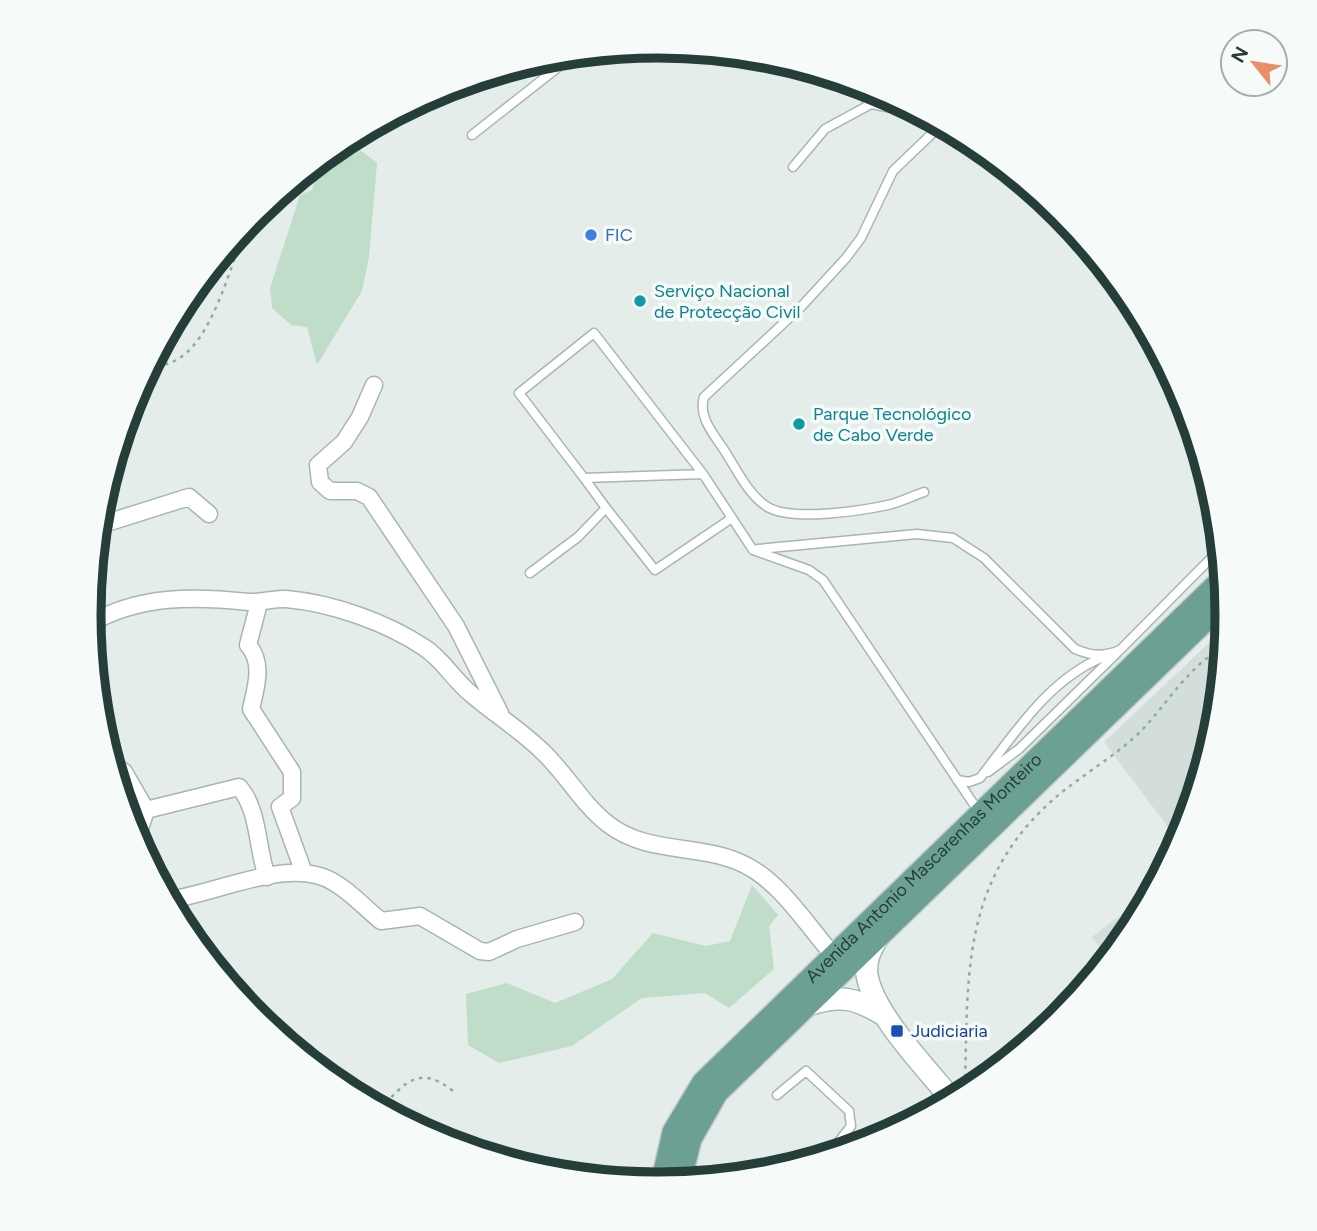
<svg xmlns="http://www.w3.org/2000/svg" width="1317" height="1231" viewBox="0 0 1317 1231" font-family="Figtree,sans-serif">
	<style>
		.built { fill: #d3ddd9 }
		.green { fill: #c0ddc9 }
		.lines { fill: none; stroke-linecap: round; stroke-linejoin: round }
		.service-casing { stroke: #a8b5b1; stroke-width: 11 }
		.minor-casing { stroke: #a8b5b1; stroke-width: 19 }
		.secondary-casing { stroke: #a4b8b2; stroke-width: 24 }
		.primary-casing { stroke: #c2c9c8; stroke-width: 24 }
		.path { stroke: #88afa4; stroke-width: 2.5; stroke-dasharray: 3.5 5; stroke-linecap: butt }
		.service { stroke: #fff; stroke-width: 8 }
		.minor { stroke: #fff; stroke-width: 16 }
		.secondary { stroke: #fff; stroke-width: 21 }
		.primary { stroke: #6da095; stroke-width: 21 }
		.shop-dot { fill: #3f7fe0; stroke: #f6faf8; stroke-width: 2.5 }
		.culture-dot { fill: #0f9aa8; stroke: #f6faf8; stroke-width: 2.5 }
		.transit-dot { fill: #1a4fb4; stroke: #f6faf8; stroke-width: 2.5 }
		.labels { text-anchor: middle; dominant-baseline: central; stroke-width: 7; stroke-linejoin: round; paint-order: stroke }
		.shop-label { font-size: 18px; fill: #366cbe; stroke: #f6faf8; text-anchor: start }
		.culture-label { font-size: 18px; fill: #0d838f; stroke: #f6faf8; text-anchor: start }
		.street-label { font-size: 18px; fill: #253e39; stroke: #f6faf8 }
		.transit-label { font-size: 18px; fill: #164399; stroke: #f6faf8; text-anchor: start }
		.rim { fill: none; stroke: #253e39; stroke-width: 9 }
	</style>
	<rect width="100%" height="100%" fill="#e5edea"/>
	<path class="built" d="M1227,626L1217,727L1180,843L1104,742Z
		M1157,887L1132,933L1110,960L1092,937Z"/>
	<path class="green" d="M346,139L377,163L369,257L362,291L317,365L307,327L291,325L272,308L270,288L300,195L312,190L317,172L314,165Z
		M752,885L778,915L769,926L774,969L729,1008L705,993L642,998L572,1046L499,1063L468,1045L466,994L507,983L555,1003L612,979L653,933L706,946L730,941Z"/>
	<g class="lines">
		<defs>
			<path id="service" d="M897,100L871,104L923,114
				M472,135L575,54
				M793,167L825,129L871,104L847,80
				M584,478L519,393L594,333L703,474
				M924,492C912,496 901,502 888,505C860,511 789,522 766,506C747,493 736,468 724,450C713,433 698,417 704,397L800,308L846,258L861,238L893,171L942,124
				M606,508L655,570L732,518
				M758,549L917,534L953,538L984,558L1075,649C1092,656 1103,657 1120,650L1222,547
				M530,573L578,537L606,508L584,478L703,474L753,550L809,570L823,580L979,812
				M988,772L1019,749L1117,653
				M957,780L969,782L980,778C1016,732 1048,680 1103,657
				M777,1095L806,1071L849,1111L851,1126L826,1158"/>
			<path id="minor" d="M374,385L360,417L344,442L318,465L320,482L330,491H357L369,497L456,626L500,713
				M97,526L189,497L209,514
				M259,603L248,645C264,663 256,687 251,709L292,772V798L280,807L304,873
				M89,624C140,595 193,596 249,602C262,603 274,598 286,599C332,603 386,622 425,648C443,660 454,680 470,693C494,714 521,730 544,753C567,775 583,805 608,824C646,854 697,844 739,862C778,878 806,924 833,955
				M110,762L124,772L146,810L136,841
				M146,810L239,787C259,809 257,849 267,877
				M167,900C215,895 291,854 335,883C352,893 366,909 381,921L420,916L480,951L489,952L517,939L575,922"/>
			<path id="secondary" d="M877,939C870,951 865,961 867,975C873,1014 928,1070 953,1101
				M808,1005C840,994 856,998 884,1015"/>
			<g id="primary">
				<path d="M680,1183L691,1139L717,1093L1227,600"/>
				<path id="s1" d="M661,1185L673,1132L703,1082L1225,576"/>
			</g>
		</defs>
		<use href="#service" class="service-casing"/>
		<use href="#minor" class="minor-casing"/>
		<use href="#secondary" class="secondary-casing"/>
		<use href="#primary" class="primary-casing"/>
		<path class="path" d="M148,367C155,366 163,365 170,363C214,347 231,258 250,219
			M965,1086C968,981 961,889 1043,809C1072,780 1110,761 1139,733C1167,705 1189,664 1225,647
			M380,1110C405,1081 421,1064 454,1092"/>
		<use href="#service" class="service"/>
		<use href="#minor" class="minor"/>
		<use href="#secondary" class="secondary"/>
		<use href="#primary" class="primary"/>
	</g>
	<circle class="shop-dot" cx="591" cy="235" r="7"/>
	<g class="culture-dot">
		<circle cx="640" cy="301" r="7"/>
		<circle cx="799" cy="424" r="7"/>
	</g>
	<rect class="transit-dot" x="890" y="1024" width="14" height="14" rx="3.5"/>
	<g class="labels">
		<g class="shop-label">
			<text x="605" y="235">FIC</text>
		</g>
		<g class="culture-label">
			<text x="654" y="291">Serviço Nacional<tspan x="654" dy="21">de Protecção Civil</tspan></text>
			<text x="813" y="414">Parque Tecnológico<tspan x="813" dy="21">de Cabo Verde</tspan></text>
		</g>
		<g class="street-label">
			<text stroke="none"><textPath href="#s1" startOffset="420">Avenida Antonio Mascarenhas Monteiro</textPath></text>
		</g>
		<g class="transit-label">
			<text x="911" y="1031">Judiciaria</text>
		</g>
	</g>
	<path d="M0 0H1317V1231H0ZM101 615a557 557 0 1 1 1114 0a557 557 0 1 1-1114 0Z" fill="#f6faf8" fill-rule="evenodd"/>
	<path class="rim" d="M101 615a557 557 0 1 1 1114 0a557 557 0 1 1-1114 0Z"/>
	<g transform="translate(1254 63) rotate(300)"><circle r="33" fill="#f6faf8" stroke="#a2afac" stroke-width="2"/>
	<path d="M0-5L12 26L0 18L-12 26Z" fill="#e88e68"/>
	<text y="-10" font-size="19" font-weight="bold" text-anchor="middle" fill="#253e39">N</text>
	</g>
</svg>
